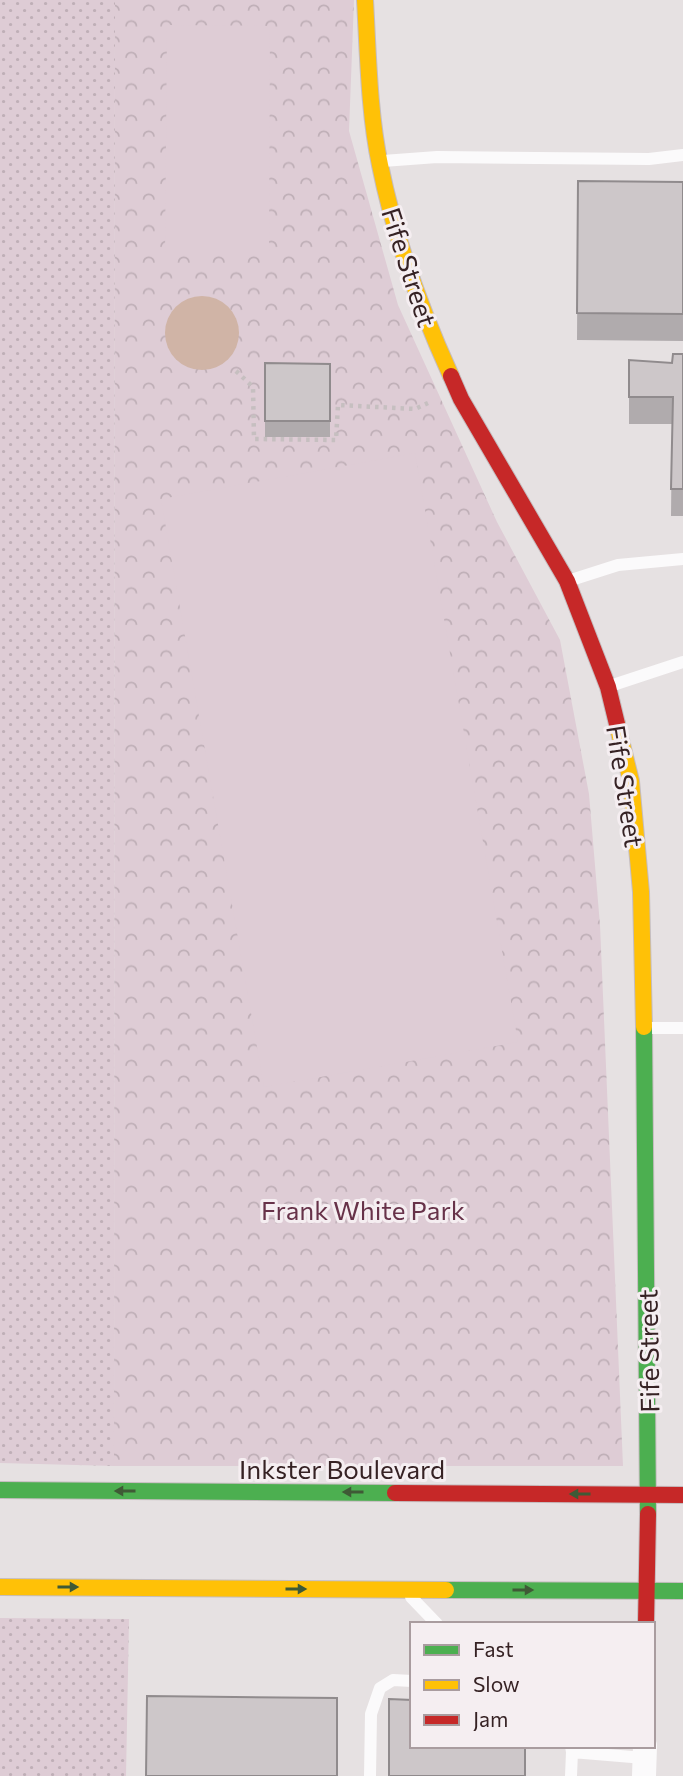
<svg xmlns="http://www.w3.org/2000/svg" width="683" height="1776" viewBox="0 0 683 1776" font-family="Commissioner,sans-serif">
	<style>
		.grass { fill: url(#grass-dots) }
		.forest { fill: url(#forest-crowns) }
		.garden { fill: #deccd5 }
		.water { fill: #d0b4a6 }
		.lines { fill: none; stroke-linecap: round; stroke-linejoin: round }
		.fast-casing { stroke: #c5bdbf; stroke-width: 18 }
		.slow-casing { stroke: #c5bdbf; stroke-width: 18 }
		.jam-casing { stroke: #c5bdbf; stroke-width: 18 }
		.path { stroke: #c6bfc0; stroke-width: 4.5; stroke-dasharray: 3.5 5; stroke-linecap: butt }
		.lane { stroke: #fbfafb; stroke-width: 12 }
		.street { stroke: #fbfafb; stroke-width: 24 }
		.fast { stroke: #4caf50; stroke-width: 16 }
		.slow { stroke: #ffc107; stroke-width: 16 }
		.jam { stroke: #c62828; stroke-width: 16 }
		.wall { fill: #b0abad }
		.building { fill: #cdc7c9; stroke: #908b8d; stroke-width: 2 }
		.oneway { fill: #3f5a36 }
		.labels { text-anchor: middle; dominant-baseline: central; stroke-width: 6; stroke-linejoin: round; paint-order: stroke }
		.street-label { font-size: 26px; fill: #362224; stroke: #f5eef1 }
		.park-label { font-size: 26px; fill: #673249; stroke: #f5eef1 }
	</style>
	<defs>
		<pattern id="grass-dots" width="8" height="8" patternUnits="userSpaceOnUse" patternTransform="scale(1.75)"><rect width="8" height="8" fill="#deccd5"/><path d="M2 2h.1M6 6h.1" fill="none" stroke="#bfafb7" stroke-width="1.8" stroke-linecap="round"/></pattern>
		<pattern id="forest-crowns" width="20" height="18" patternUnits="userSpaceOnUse" patternTransform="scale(1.75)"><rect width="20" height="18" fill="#deccd5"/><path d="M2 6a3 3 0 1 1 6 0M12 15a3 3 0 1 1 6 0" fill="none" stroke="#bfafb7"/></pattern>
	</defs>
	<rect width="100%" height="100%" fill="#e6e1e2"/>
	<path class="grass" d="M0,0H115L114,1466L0,1463Z
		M0,1618L129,1619L126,1776H0Z"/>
	<path class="forest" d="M115,0H354L349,131L398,305L497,522L560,640L589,794L600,925L623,1466H114Z"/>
	<path class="garden" d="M167,25L270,26L269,254H165Z
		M415,453L518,1042L264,1087L161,499Z"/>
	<path class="water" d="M165 333a37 37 0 1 1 74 0a37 37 0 1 1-74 0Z"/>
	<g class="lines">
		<defs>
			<path id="fast" d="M644,1027L648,1514
				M0,1490L395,1493
				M446,1590L683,1591"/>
			<path id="slow" d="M365,0C368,52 369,114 380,165C395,239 420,308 451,376
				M617,724L631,781L641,892L644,1027
				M0,1587L446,1590"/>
			<path id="jam" d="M451,376L461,399L567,581L608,687L617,724
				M395,1493L683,1495
				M646,1624L648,1514"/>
		</defs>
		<use href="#fast" class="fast-casing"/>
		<use href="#slow" class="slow-casing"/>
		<use href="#jam" class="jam-casing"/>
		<path class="path" d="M236,371L253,387L254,439L336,440L338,405L415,409L428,403"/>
		<path class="lane" d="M383,161L437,157L649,159L683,155
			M568,581L618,565L683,559
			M610,686L683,662
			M648,1028H683
			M411,1597L437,1624
			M571,1746L572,1752L644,1758
			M370,1776L371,1714L380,1688L393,1680L412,1681
			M571,1776L572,1752"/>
		<path class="street" d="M644,1776L645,1746"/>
		<use href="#fast" class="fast"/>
		<use href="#slow" class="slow"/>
		<use href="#jam" class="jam"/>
	</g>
	<path class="wall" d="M578,181L683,182V341L577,340Z
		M683,354V516H671L672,424H629V360L672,363Z
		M265,363L330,364V437H265Z"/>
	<path class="building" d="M578,181L683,182V314L577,313Z
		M673,354H683V489H671L673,397H629V360L672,363Z
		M265,363L330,364V421H265Z
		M147,1696L337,1698V1776H146Z
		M389,1699L412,1700V1746H525V1776H389Z"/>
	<defs><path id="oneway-solid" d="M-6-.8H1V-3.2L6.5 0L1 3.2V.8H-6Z" transform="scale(1.75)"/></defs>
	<g class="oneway">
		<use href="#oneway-solid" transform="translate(125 1491) rotate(-180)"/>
		<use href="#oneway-solid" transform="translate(353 1492) rotate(-180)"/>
		<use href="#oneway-solid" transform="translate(580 1494) rotate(-180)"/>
		<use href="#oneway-solid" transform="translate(68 1587)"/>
		<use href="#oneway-solid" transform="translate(296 1589)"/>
		<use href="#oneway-solid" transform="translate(523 1590)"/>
	</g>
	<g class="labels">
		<g class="street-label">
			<text transform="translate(410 267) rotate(72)">Fife Street</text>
			<text transform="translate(626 786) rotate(81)">Fife Street</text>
			<text transform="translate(648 1351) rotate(-91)">Fife Street</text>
			<text x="342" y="1468">Inkster Boulevard</text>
		</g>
		<g class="park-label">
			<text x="363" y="1209">Frank White Park</text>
		</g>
	</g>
	<rect x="410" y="1622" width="245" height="126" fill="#f5eef1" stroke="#a99c9f" stroke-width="2"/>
	<rect x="424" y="1645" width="35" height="10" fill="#4caf50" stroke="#a99c9f" stroke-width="2"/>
	<text x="473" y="1657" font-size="21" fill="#362224">Fast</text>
	<rect x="424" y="1680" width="35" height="10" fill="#ffc107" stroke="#a99c9f" stroke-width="2"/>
	<text x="473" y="1692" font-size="21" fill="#362224">Slow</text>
	<rect x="424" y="1715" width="35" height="10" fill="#c62828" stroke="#a99c9f" stroke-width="2"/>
	<text x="473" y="1727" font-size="21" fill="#362224">Jam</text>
</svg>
